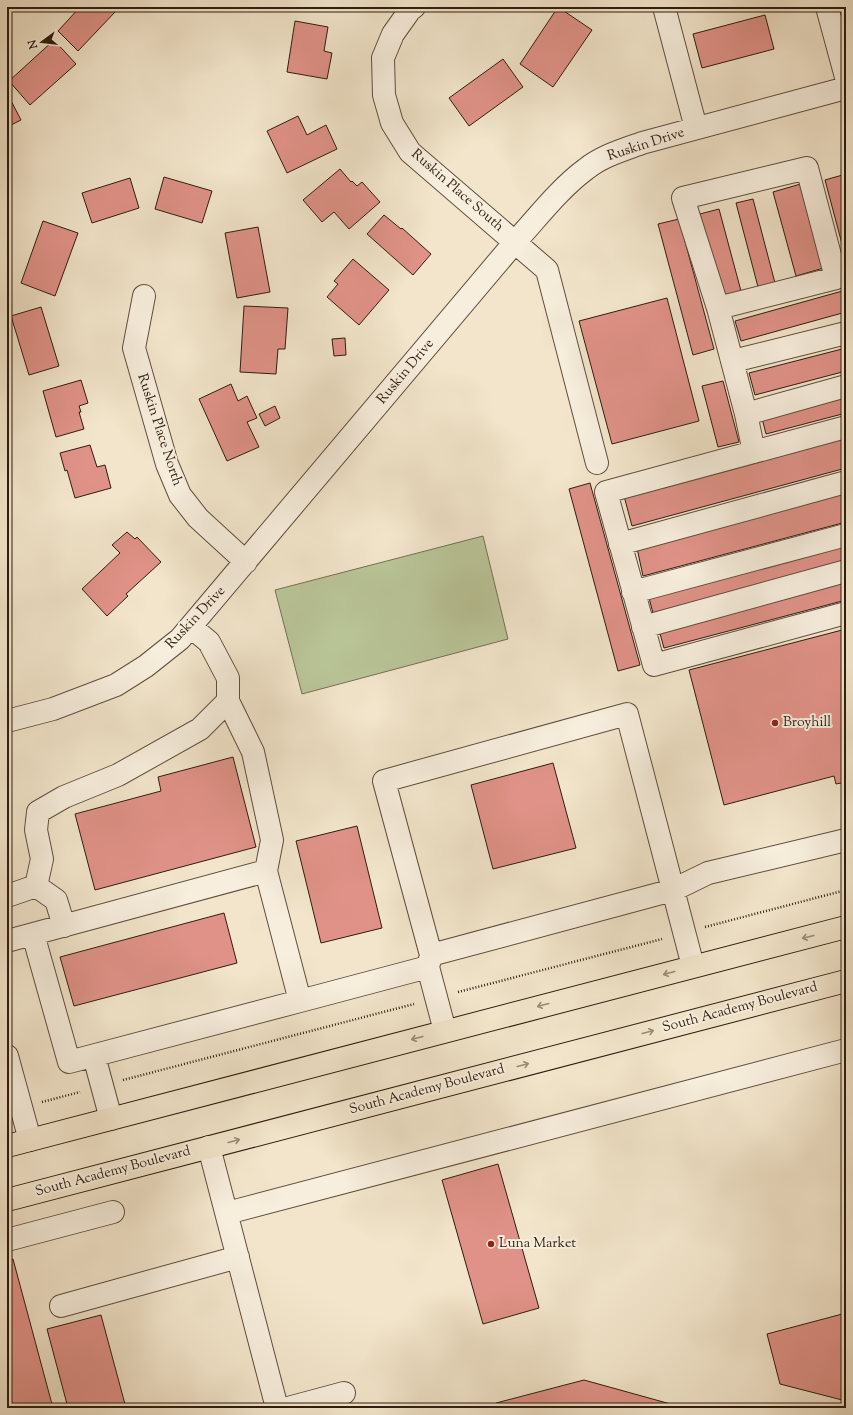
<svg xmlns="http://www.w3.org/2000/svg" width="853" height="1415" viewBox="0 0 853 1415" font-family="'Sorts Mill Goudy',serif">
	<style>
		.green { fill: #b9c598; stroke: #747054 }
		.building { fill: #e09288; stroke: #2e1c0f }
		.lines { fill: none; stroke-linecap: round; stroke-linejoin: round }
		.minor-casing { stroke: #5f4e3e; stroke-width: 24 }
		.highway-casing { stroke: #2e1c0f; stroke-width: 24 }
		.path { stroke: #2e1c0f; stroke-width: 2.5; stroke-dasharray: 1 2; stroke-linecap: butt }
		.minor { stroke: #f7eedd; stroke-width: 22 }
		.highway { stroke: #f2e5cb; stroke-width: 22 }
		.oneway { stroke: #9a8b76 }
		.poi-dot { fill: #8f2418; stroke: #f7eedd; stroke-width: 1.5 }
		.labels { text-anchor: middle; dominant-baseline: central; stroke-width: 4; stroke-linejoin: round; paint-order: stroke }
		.street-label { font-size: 14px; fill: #2e1c0f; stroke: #f7eedd }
		.poi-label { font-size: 14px; fill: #2e1c0f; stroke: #f7eedd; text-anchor: start }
	</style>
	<rect width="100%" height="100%" fill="#f2e5cb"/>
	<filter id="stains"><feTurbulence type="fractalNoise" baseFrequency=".005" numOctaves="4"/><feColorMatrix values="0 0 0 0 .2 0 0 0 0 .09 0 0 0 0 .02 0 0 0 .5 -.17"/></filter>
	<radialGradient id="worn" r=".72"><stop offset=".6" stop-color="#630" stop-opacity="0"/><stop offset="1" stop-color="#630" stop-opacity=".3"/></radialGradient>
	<path class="green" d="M483,536L508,639L302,694L275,590Z"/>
	<path class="building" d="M80,7H112L116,11L78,51L58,31Z
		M558,7L592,30L553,87L520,64Z
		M765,15L774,49L702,68L693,34Z
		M295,21L328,27L324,51L332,53L327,79L287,72Z
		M54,40L76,64L30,105L9,81Z
		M503,59L523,87L469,126L449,98Z
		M7,93L21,120L7,127Z
		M298,116L307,135L326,125L337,149L287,173L267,131Z
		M340,169L351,182L352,181L357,186L362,182L380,202L349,229L334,212L322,222L303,200Z
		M846,174V259L825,180Z
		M164,177L212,191L202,223L155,209Z
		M130,178L139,208L92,223L82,193Z
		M804,183L827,267L796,276L773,192Z
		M753,199L775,283L758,287L736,203Z
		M719,209L741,291L721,296L700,214Z
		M384,215L401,229L402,228L431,254L413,275L367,234Z
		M679,219L714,349L693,355L658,224Z
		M43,221L78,233L55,296L21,283Z
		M258,227L270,292L237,298L225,233Z
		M353,259L389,290L359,325L327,297L338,284L334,281Z
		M846,290V312L741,341L735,321Z
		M667,298L699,421L612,444L579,321Z
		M244,306L288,308L285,349H278L276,374L240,372Z
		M41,307L59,366L29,375L11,316Z
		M345,338L346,355L334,356L332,339Z
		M846,348V371L755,395L749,373Z
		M81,380L88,403L79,406L81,412H79L84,429L56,437L43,391Z
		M723,381L739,442L718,447L702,386Z
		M231,384L238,401L247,396L257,418L247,422L259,447L227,461L199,399Z
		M846,392V413L766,434L761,414Z
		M275,406L280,418L265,426L259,414Z
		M846,437V468L632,526L624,496Z
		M90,445L97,467L105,465L111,488L75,498L67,470L65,471L60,453Z
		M590,483L640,665L618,671L569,489Z
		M846,492V522L643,576L637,548Z
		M127,532L135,539L137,537L161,562L126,594L128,596L107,616L82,589L120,553L112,545Z
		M846,542V562L653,613L648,594Z
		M846,578V600L664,648L659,630Z
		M846,629V782L836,784L834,776L724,805L689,670Z
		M233,757L256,847L95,890L75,814L161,791L158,777Z
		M553,763L576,848L493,869L471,785Z
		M357,826L382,928L321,943L296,841Z
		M224,913L237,963L74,1006L60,957Z
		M498,1164L539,1308L483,1324L442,1180Z
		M13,1259L53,1408H7V1260Z
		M846,1313V1401L780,1384L767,1334Z
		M101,1315L126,1408H68L47,1329Z
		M584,1380L685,1408H497L496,1403Z"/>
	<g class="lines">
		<defs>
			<path id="minor" d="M414,7L410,10L393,34L383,58L384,95L392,123L410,152L547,270L597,463
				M664,7L696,128
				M827,7L846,77
				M144,296L134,348L167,464L180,495L198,518L246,562
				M718,308L836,278L807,168L683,198L718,308L746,414L846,386
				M733,361L846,333
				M746,414L754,452
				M846,427L606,492L654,665L846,613
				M620,544L846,482
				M633,592L846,535
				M643,627L846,571
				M228,701L253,752L272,840L266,871
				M7,721L53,709L116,685L146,666L180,639L515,242C538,217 559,189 586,169C602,156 623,150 642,143L846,88
				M36,886L56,900L64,926
				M7,896L36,886L42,859L36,830L38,812L64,797L118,775L200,729L228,701V678L209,642L191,627
				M7,941L33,934L266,871L300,1001L69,1062L33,934
				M431,955L673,890L708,873L846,840
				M428,967L445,1031
				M300,1001L428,967L431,955L384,781L627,714L693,966
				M7,1056L30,1140
				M94,1056L111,1119
				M209,1147L277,1408
				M227,1213L846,1050
				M7,1240L113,1212
				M61,1306L238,1257
				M288,1408L344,1393"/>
			<path id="highway" d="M7,1146L846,927
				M7,1200L846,981"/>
		</defs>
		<use href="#minor" class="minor-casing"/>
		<use href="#highway" class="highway-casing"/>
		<path class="path" d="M705,927L846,890
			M458,992L662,939
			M123,1080L414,1004
			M42,1102L80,1092"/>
		<use href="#minor" class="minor"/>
		<use href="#highway" class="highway"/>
	</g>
	<defs><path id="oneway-shaft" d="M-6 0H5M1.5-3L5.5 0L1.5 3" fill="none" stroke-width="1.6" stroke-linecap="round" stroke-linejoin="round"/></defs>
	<g class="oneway">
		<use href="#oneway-shaft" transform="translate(808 937) rotate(166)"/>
		<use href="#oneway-shaft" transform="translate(669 973) rotate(165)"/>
		<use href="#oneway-shaft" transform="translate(543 1005) rotate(165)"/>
		<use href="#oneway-shaft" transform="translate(648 1032) rotate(-15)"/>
		<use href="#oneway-shaft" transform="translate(417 1038) rotate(165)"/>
		<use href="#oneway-shaft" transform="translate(523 1065) rotate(-15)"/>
		<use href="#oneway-shaft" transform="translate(234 1141) rotate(-15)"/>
	</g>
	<g class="poi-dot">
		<circle cx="775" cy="723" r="4"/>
		<circle cx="491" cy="1244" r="4"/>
	</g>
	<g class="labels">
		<g class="street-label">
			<text transform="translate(646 145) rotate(-18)">Ruskin Drive</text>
			<text transform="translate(457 191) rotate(41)">Ruskin Place South</text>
			<text transform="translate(406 372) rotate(-50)">Ruskin Drive</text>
			<text transform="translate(159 430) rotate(72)">Ruskin Place North</text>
			<text transform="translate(196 618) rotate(-47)">Ruskin Drive</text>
			<text transform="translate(740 1008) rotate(-15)">South Academy Boulevard</text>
			<text transform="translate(427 1090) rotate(-15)">South Academy Boulevard</text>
			<text transform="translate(113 1172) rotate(-15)">South Academy Boulevard</text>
		</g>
		<g class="poi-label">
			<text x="783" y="723">Broyhill</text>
			<text x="499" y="1244">Luna Market</text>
		</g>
	</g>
	<rect width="853" height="1415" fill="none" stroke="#f2e5cb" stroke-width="24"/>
	<rect x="8" y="8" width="837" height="1399" fill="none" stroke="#2e1c0f" stroke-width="2"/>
	<rect x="12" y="12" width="829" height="1391" fill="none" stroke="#2e1c0f"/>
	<g transform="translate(42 42) rotate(255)" stroke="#f7eedd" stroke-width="3" paint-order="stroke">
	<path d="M0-3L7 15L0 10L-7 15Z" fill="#2e1c0f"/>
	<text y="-6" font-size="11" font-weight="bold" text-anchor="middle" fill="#2e1c0f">N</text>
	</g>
	<rect width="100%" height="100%" filter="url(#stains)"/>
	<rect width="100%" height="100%" fill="url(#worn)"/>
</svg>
